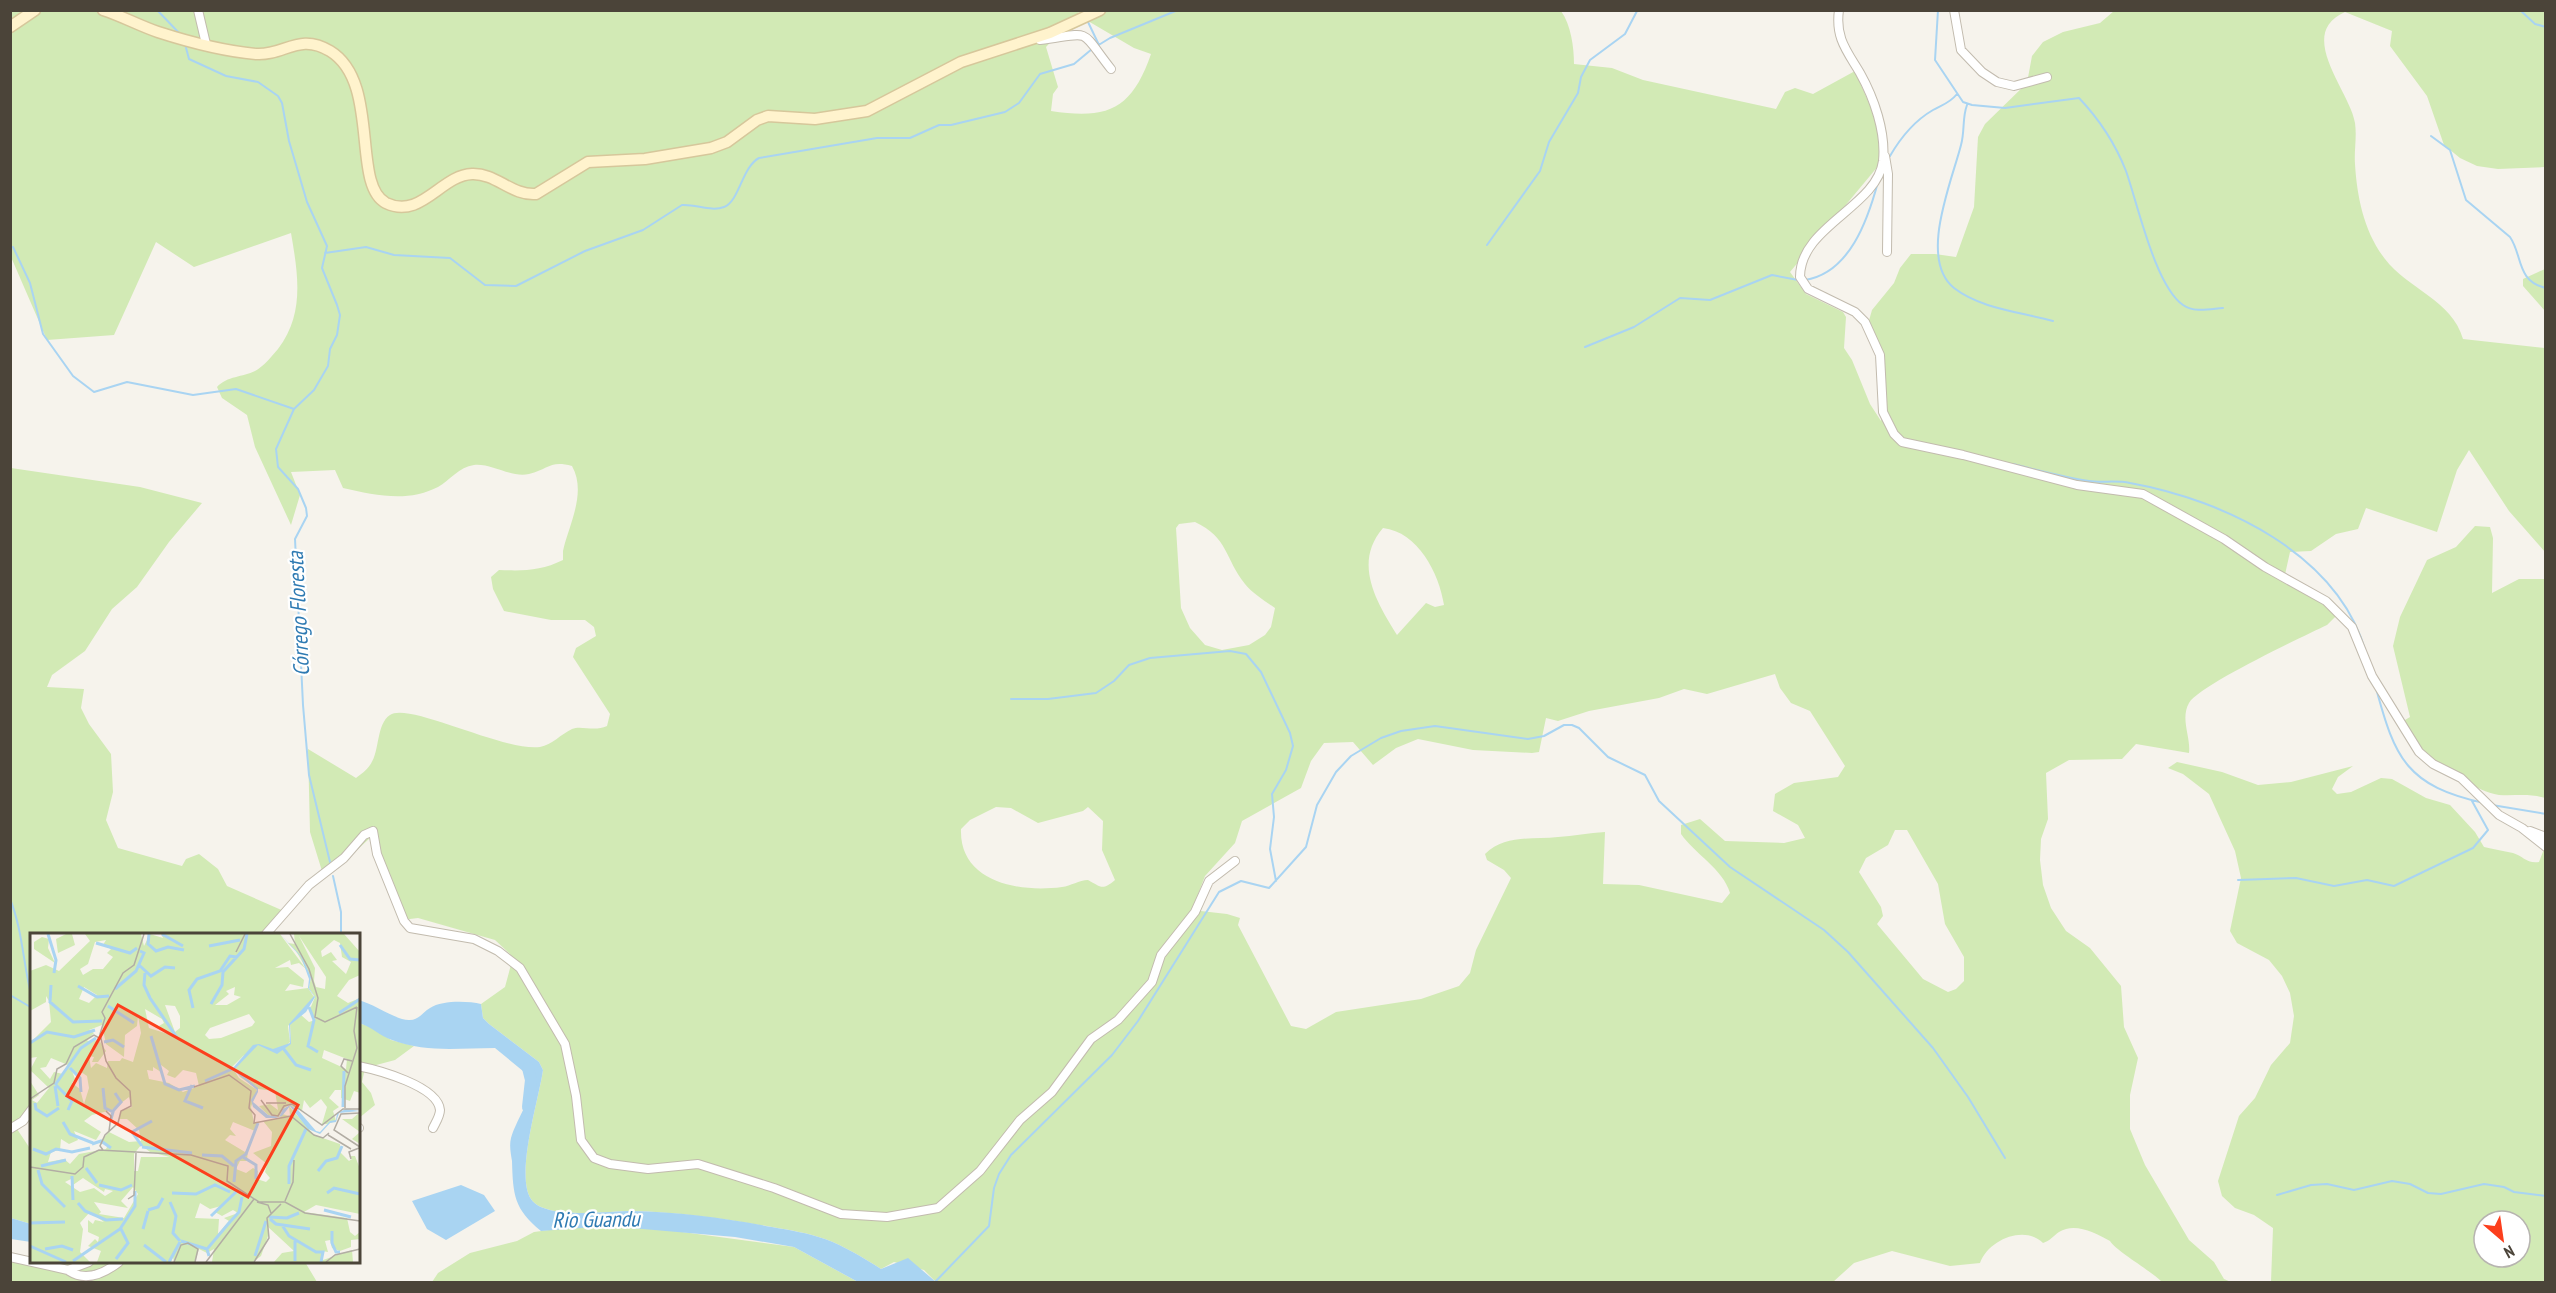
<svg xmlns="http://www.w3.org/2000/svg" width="2556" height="1293" viewBox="0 0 2556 1293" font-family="'PT Sans Narrow',sans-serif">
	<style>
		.green { fill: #d2eab5; fill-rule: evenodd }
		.water { fill: #a9d4f2 }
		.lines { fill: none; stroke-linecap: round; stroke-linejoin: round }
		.stream { stroke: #a9d4f2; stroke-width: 2 }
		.river { stroke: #a9d4f2; stroke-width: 12 }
		.street-casing { stroke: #c2bbae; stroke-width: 10 }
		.secondary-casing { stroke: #d6c79b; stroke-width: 13 }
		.street { stroke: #fff; stroke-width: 8 }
		.secondary { stroke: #fff3cd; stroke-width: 10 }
		.labels { text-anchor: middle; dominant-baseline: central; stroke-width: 4.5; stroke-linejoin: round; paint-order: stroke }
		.water-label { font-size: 22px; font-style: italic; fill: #2e7ab2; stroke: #fff }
		.inset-river { fill: none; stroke: #a9d4f2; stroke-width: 3 }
		.inset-road { fill: none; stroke: #b2ada4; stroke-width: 1.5 }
		.view { fill: #fc3f1d; fill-opacity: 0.15; stroke: #fc3f1d; stroke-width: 3 }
		.inset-edge { fill: none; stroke: #4b4439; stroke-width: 3 }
	</style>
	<rect width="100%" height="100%" fill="#f6f3ec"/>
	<path class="green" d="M10,11H1080L1046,47L1058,87L1053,94L1051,111C1108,120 1132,109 1151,54L1134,48L1088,21L1097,11H1561C1571,25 1574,47 1574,64L1612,68L1643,80L1776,109L1785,92L1795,88L1813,94L1855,71L1875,117L1884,159L1790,272L1806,294L1843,312L1846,317L1844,348L1852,360L1870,404L1881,421L1884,405L1879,360L1866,331L1872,310L1894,283L1900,268L1911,254H1935L1956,257L1974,207L1978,137L1985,124L2027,83L2032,56L2043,42L2063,32L2100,23L2114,11H2545V167L2498,169L2477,166L2460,158L2444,145L2427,96L2390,46L2392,31L2345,12C2295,34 2350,91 2355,123C2357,137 2354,151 2355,164C2357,197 2364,232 2385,259C2408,289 2452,300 2463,339L2545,348V552L2509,511L2469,450L2457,470L2437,532L2366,508L2358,529L2336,534L2311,551L2290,552L2284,579L2327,604L2337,615L2327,625C2302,637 2200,685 2189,703C2180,719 2191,737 2189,753L2136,744L2122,759L2069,760L2046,773L2048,819L2041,839L2040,860L2043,885L2051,908L2066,931L2090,948L2121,986L2124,1027L2138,1058L2130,1095V1129L2145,1165L2189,1240L2214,1262L2224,1279L2231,1282H2162C2150,1270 2116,1251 2110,1241C2095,1233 2075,1222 2059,1232C2053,1236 2050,1241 2043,1243C2025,1225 1989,1239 1980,1263L1950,1266L1892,1251L1854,1263L1833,1282H936L924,1270L894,1262L881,1269C864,1258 844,1246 825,1239C808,1233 790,1230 772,1227C725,1219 679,1212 632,1211C609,1211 544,1220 531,1199C515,1175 539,1099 543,1070L539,1062L489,1024L483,1018L481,1004L505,987L512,961L510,954L495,940L418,918L402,920L371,837L342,864L322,871L310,832L308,749L356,778C361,774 367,770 370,765C380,752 376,724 390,715C409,702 504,752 540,747C552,745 561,734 572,729C581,725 594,732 607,726L610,714L573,657L576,648L596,636L594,627L585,620H551L504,611L493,589L491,577L499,570C523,571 541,571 563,560V551C569,524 587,493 572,466C550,460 549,469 529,474C511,478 491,463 474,465C459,467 450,480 438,487C407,503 375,495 343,488L335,470L291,472L300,495L291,525L255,447L247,415L222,398L217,387C227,376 243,377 255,371C263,367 272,356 278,349C305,314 298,274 291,233L194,267L156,242L114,335L47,340L11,257ZM1195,522C1228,537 1225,559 1245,584C1252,593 1265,601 1275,608L1271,627L1265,635L1249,645L1222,650L1205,645L1190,628L1181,608L1176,528L1179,524ZM1383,528C1418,532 1439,573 1444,605L1435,607L1426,603L1397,635C1376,601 1353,563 1383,528ZM1775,674L1780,688L1791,703L1810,711L1845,766L1838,777L1794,783L1775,794L1773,811L1798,825L1805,838L1784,843L1725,841L1700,819L1681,825V834C1695,854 1723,869 1730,893L1722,903L1639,885L1603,884L1605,832C1589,833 1573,836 1558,837C1533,840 1505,834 1485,854L1487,860L1504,870L1511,878L1476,950L1470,973L1459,986L1421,999L1336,1012L1306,1029L1291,1026L1238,925L1240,918L1227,914L1192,910L1205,876L1235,843L1242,821L1301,788L1311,761L1324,743L1353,742L1373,765L1396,748L1418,739L1473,750L1532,753L1539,752L1546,718L1558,721L1589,711L1659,698L1684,689L1707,694ZM996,807L1011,808L1038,823L1083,811L1088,807L1103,821L1102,850L1115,880C1102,891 1101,887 1088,880C1079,880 1071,886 1062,887C1019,893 959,882 961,829L970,820ZM1895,830H1907L1938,884L1945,924L1964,957V981L1956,989L1948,992L1923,979L1877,924L1883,916L1881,907L1859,872L1866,858L1888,845Z
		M2545,269H2546L2545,311L2523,286V279Z
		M11,468L140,487L202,503L169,542L137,587L112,609L85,651L52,675L47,687L84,689L81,708L89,724L111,754L113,792L106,820L118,848L182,866L186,859L199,854L218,869L227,886L286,912L270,934H32L31,1119L28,1118L17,1129L31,1150V1224L11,1218Z
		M2475,526L2490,527L2493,538L2492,593L2519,579H2545V798C2529,793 2516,796 2499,795C2486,793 2476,787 2465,781C2433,765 2421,751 2400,723L2410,717L2393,646L2400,617L2427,560L2456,547Z
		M2177,762L2222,772L2258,785L2291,782L2353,766L2338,777L2332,789L2337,794L2351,792L2381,778L2392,779L2426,798L2450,805L2475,832L2484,847C2493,849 2503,851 2513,853C2523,856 2527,864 2539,862L2544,849L2545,851V1282H2271L2273,1228L2254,1215L2235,1208L2222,1196L2218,1181L2239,1116L2255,1098L2271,1065L2290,1043L2294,1016L2290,993L2282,976L2269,960L2237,943L2230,931L2241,878L2235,851L2209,794L2183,774L2168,768ZM2484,1221H2520V1257H2484Z
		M358,1023L372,1027L391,1040L414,1046L395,1060L365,1068L362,1082L371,1093L375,1105L359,1118Z
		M587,1225L660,1229L794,1247L858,1282H432L438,1273L470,1253L517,1241L534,1232Z
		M11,1259L305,1262L317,1282H11Z"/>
	<path class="water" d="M358,1000C375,1004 397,1021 410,1020C419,1020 423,1012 430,1008C442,1000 468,1001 481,1004L483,1018L489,1024L539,1062L543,1070C539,1099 515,1175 531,1199C544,1220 608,1211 632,1211C679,1212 725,1218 772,1227C789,1230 808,1233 825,1239C844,1246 864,1258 881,1269L908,1258L936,1282H858L794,1247L735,1237L608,1226L541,1231C514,1209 513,1195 512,1161C511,1154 509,1146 511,1138C517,1117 534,1099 529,1076L495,1048C458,1048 427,1053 392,1040C380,1036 372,1027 359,1023Z
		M461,1185L484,1195L495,1211L446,1240L427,1229L412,1201Z
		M11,1218L31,1224V1242L11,1239Z"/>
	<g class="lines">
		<path class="stream" d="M157,10L182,36
			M1938,10L1935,60L1963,102L1972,105L2005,108L2079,98C2100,120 2115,143 2126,171C2138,205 2155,285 2183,305C2194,313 2210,309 2223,308
			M2520,10L2535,24L2546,27
			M1088,22L1099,45
			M185,44L189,59L226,76L258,82L278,96L282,103L289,141L307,202L327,246L322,268L337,305L340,315L337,335L330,349L328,366L314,390L294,409L276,449L278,467L298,489L306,508L307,516L295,539L303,705L309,775L330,862
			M1097,46L1110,38L1178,10
			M1967,105C1962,118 1965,131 1961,145C1952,181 1918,259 1954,288C1981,309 2021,312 2053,321
			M2431,136L2450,150L2466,200L2510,237C2523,256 2516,281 2546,288
			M1890,156C1901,137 1914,121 1933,110C1942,105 1950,103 1957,94
			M1487,245L1540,171L1549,142L1578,93L1581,77L1590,60L1625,34L1637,11L1631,10
			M13,247L30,283L43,334L73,376L94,392L127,382L193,395L236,389L294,409
			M325,253L366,247L394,255L450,258L485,285L516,286L585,251L643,230L682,205C696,204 711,212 724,207C739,202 742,167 759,158L877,138H910L939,125H951L1005,112L1019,103L1040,74L1074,64L1092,49
			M1805,280C1850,273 1868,219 1878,182
			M1585,347L1634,327L1680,298L1710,300L1772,275L1798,280
			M2013,464C2038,470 2063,477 2089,481C2102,483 2116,480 2130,483C2224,500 2339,554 2366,653
			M2376,688C2395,759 2407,786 2484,803
			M1011,699H1048L1096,693L1114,681L1129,665L1150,658L1230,651L1246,654L1261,672L1290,733L1293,746L1286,770L1272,794L1274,817L1270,849L1276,881
			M2492,805L2546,814
			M333,876L341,912V934
			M2238,880L2296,878L2334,886L2367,880L2394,886L2473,848L2488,830L2472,801
			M10,899C23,931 23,965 32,998
			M10,995L32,1008
			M2277,1195L2311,1185L2327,1184L2354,1190L2392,1181L2410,1184L2428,1193L2441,1194L2484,1184L2504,1187L2514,1192L2546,1196
			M935,1282L989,1226L994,1188L999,1174L1011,1155L1112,1055L1138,1021L1219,892L1241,881L1269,888L1306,847L1317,805L1336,772L1351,756L1381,738L1401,731L1435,726L1528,739L1544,736L1564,725H1572L1579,728L1608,757L1645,775L1659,801L1730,867L1824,930L1848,952L1933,1048L1968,1097L2005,1158"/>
		<path class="river" d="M528,1107L531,1080L528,1068"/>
		<defs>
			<path id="street" d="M198,10L206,44
				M1839,10C1835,38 1847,51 1860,73C1874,98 1886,132 1883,161C1877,207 1800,226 1800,277L1808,289L1855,312L1865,322L1880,355L1883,412L1894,434L1902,442L1963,455L2077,485L2143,494L2224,539L2265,567L2326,601L2352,627L2372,676L2419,752L2433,764L2461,778L2499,815L2522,828L2546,847
				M1954,10L1961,50L1982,72L1997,82L2014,86L2047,77
				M1040,40C1094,33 1078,27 1111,69
				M1885,156L1888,174L1887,252
				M2530,831L2546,837
				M266,934L309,885L344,858L364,835L373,831L377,854L404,921L410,928L474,939L498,951L520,968L565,1044L576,1096L581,1140L594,1158L610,1164L648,1169L698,1164L774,1188L841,1214L887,1217L938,1208L980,1171L1020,1120L1052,1092L1091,1039L1118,1020L1152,982L1161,955L1195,912L1209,881L1235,861
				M358,1066C378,1070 438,1086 440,1110C440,1116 436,1122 433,1128
				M358,1128H359
				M10,1129L23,1121L32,1109
				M10,1257L68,1270L89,1262
				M69,1271C86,1282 105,1273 119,1262"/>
			<path id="secondary" d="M103,10C122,16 140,26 158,32C189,42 223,51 256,54C284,56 299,32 330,51C381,82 351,185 386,203C421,220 441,175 472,174C496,173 512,196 536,194L588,162L645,159L711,148L727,142L757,120L768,116L815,119L867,111L961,62L1050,33L1100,10
				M10,27L35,10"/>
		</defs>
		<use href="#street" class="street-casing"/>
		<use href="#secondary" class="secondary-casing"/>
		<use href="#street" class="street"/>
		<use href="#secondary" class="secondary"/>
	</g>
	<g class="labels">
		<g class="water-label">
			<text transform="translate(298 614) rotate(-93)">Córrego Floresta</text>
			<text transform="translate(596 1219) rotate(-1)">Rio Guandu</text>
		</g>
	</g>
	<g transform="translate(30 933)">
		<rect width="330" height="330" fill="#f6f3ec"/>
		<path d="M36,1H42L45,12L28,20L26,6ZM55,1H111L114,13L120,1L133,5L131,1H250L276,36L269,30L261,32L260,27L245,35L258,34L274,47L273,54L260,51L255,58L278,55L284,64L258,93L260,109L256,113L261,110L260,91L271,82L279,89L285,87L280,76L285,64L279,55L281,44L266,18L258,10L265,11L264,1H314L330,19V42L319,47L307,63L318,70L330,65V160L324,158L320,168L311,165V157H305L299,165L309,174L303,178L306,188L297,191H292L297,174L291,166L280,175L274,167L272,178L259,172L253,176L249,184L238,182L229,173L240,171L248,177L245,158L228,156L210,144L205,135L215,122L213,123L202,134L209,145L227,157L221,174L224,190L229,189L225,198L203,189L200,196L206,203L200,202L195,207L215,219L218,215L217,228H210L206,236L216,240L223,235L228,238L227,246L236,249L240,245L235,239L237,231L223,220L241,213L242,199L233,188L249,186L252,181L260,183L259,173L284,202L310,211V219L319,228L322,226L319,223H325L330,236V281L286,272L274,279L317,285L320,299L325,303L330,299V306L321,307V314L310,318L302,315L300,307L295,308L298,319L292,318L293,327L322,317L323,329H244L252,320L264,318L237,293L239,300L231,323L223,329H182L184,316L177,320L169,316L165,329H144L143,324L141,329H67L71,318L58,313L65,306L68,309L69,304L58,299V287L63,291L65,287L74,289L60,279L50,290L53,296L50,319L60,329H0V148L9,162L2,167L7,170L19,155L0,137L7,124L0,125V110L21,89L19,68L16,63V69L0,78V38L16,32L29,38L60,8ZM269,3L296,44L295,56L286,54L284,48L285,35ZM76,7L73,12L81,16L77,20L83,24L73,36H63L53,42L50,36L58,31L65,9ZM304,7L310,10L312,24L321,29L316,41L302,28L307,27L301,19L292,24L291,18ZM54,54L67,62L59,70L49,66ZM205,54L204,62L211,64L197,72H185L199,61L196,58ZM135,72L145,73L150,83V95L145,99ZM115,76L132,86L134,90L129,93L138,101L119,95ZM219,81L225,89L222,93L191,105L179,106L175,102L180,95ZM108,83L111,100L103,129L92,125L90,128H78L77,135L66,130L61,135L59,123L64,124L62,129H68L76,118L69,107L57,108L64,100L59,97L72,92L76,111L94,124L95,102L107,93ZM294,117L317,126L316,136L292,125ZM21,125L38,132L33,141L24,139L20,146L10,135L16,134ZM131,132L139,138L137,142L145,145L153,137L166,140L169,153L153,159L139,150L119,146L117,137L123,138V134L131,139ZM42,138L48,145L51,139L57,143L59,155L54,171L50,156L42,150L45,146ZM99,164L102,174L91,178L89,186H97L109,197L111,208L99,209L79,199L69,210L78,212L76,216L49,221L40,231L34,226L18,229L21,219L30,217L31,206L39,211L48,207L44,198L66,207L71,199L54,188L62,182L82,177ZM111,212L120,219L140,224H111L108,238H104V221ZM43,245V252L53,245L74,259L75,256L83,258L75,263L64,255L50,259L35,249ZM103,254L108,261L94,285L69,281L71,279L64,269L98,275L91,268ZM170,270L180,276L191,273L185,279L192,283L203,277L208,280L194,285L199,288L188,301L189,286L165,285ZM12,4L19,6L18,15L25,30L4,16V9ZM330,179V211L322,206L330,199L312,186H322Z" fill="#d2eab5" fill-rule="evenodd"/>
		<path d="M250,1L272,24L281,44L279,55L285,64L276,79L260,92L261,111L247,121L228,112L205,136L228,155V159L223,169L238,182L249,184L253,176L260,172L268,177L286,198L290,199L300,188L306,187L307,180L316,176L330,178L309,180L306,189L300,190L290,201L278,196L260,173L252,183L246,185H236L223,174L221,167L227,157L202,136L223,112L229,111L243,116L260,110L259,91L284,63L278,55L279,46L271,24Z" fill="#a9d4f2"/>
		<path class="inset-river" d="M18,1L26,27L24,40M119,1L118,11L126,18L138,14L154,17M132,1L153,13M66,10L100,20L107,15M310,12L320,26L330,27M179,13L210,7M109,32L121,43L135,34L145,35M115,40L114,52L120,65L148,106M21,52L20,69L43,89L72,88M48,53L67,64L79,63M85,56L106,38L114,20L110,18M181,71L192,52L193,39L214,16L217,1M78,73L104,90M279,74L284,87L278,113L288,119M163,75L159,57L167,46L190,38L200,23L207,24M309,80L330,66M121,103L135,151L149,157L165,153M74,109L83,107L94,114M0,110L17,99L44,104L65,97M253,115L266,132L281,137M40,135L50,145L51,159M175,148L202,136M25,152L51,115L66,105M26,152L42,168L38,177M162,152L155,168L173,175M25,153L28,173M73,155L75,175L83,179L81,186M5,170L6,176L17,183L29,175M313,174L314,138M83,178L91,169L85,160M33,189L40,201L63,210M62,211L71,208L81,215M112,213L102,199L122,188M112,214L162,220M3,216L16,221L26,216L42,219L60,215M172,222L192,223L204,233M213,224L226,232V246M11,233L36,227M56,235L67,250M8,237L12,251L35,274M288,238L296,228L307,225L312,213M42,243L43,267M204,249L206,228L216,221L228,190M259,251V233L276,196M69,252L91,257L102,252M142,260L166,261L185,252L200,259M297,260L304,255L330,261M140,269L146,283L143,300L150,308M48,270L55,278L76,287L93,286M118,277L128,274L133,265M294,277L321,284M181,283L207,258M239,284L257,285L269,280M240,286L246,291L280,296M0,290L35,289M199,290L209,279L212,264M252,292L259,303L286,319H293L291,329M113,296L118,278M302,298V310L306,319H310M151,308L177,316M114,312L136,329M0,313L36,329M15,316L32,313L43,317M179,323L177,316L199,290M225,323L236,288M86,326L98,310L91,296M43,328L90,296L105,273V258M265,328V308M139,329L150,309"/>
		<path class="inset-road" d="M260,1L279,36L288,65L285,84L295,89L327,74M206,19L215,1M318,140L311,133L314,126L322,128M164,154L199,142L221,158L219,175L225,182L224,190L261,183L284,202L293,205L299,200M0,166L24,150L27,136L36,131L44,114L64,102L71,106M231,167L242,182L248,183L254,173L262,171L292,192L313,176H330M236,170H256M315,175V153L327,115L324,98L327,74M76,178L81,183L79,198M330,180L311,181L304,197L330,214M298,202L321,216M73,217L70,213L75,202L88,190L91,178L101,173L100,158L86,145L76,128L70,101L75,85L72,79L93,40L104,32L114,1M321,226L319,219L329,215M0,234L45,241L53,234L54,224L69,217L161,222L198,233L197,248L229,269H255L275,280L330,288M98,266L104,262L106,220M255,268L263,249L264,227M227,269L238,272L241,280M144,329L151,312L158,310L168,316L165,329M176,329L224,266M224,329L239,305L237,285L251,271M296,329L305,322L330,316"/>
		<path class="view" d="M88,72L268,172L218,264L37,163Z"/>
		<rect width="330" height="330" class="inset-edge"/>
	</g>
	<rect width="2556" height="1293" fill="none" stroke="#4b4439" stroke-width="24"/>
	<g transform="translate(2502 1239) rotate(151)"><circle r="28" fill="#ffffff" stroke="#b7b4b0" stroke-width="1.5"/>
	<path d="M0-4.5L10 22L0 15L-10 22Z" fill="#fc3f1d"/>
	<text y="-9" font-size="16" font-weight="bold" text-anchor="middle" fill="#4b4439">N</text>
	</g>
</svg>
